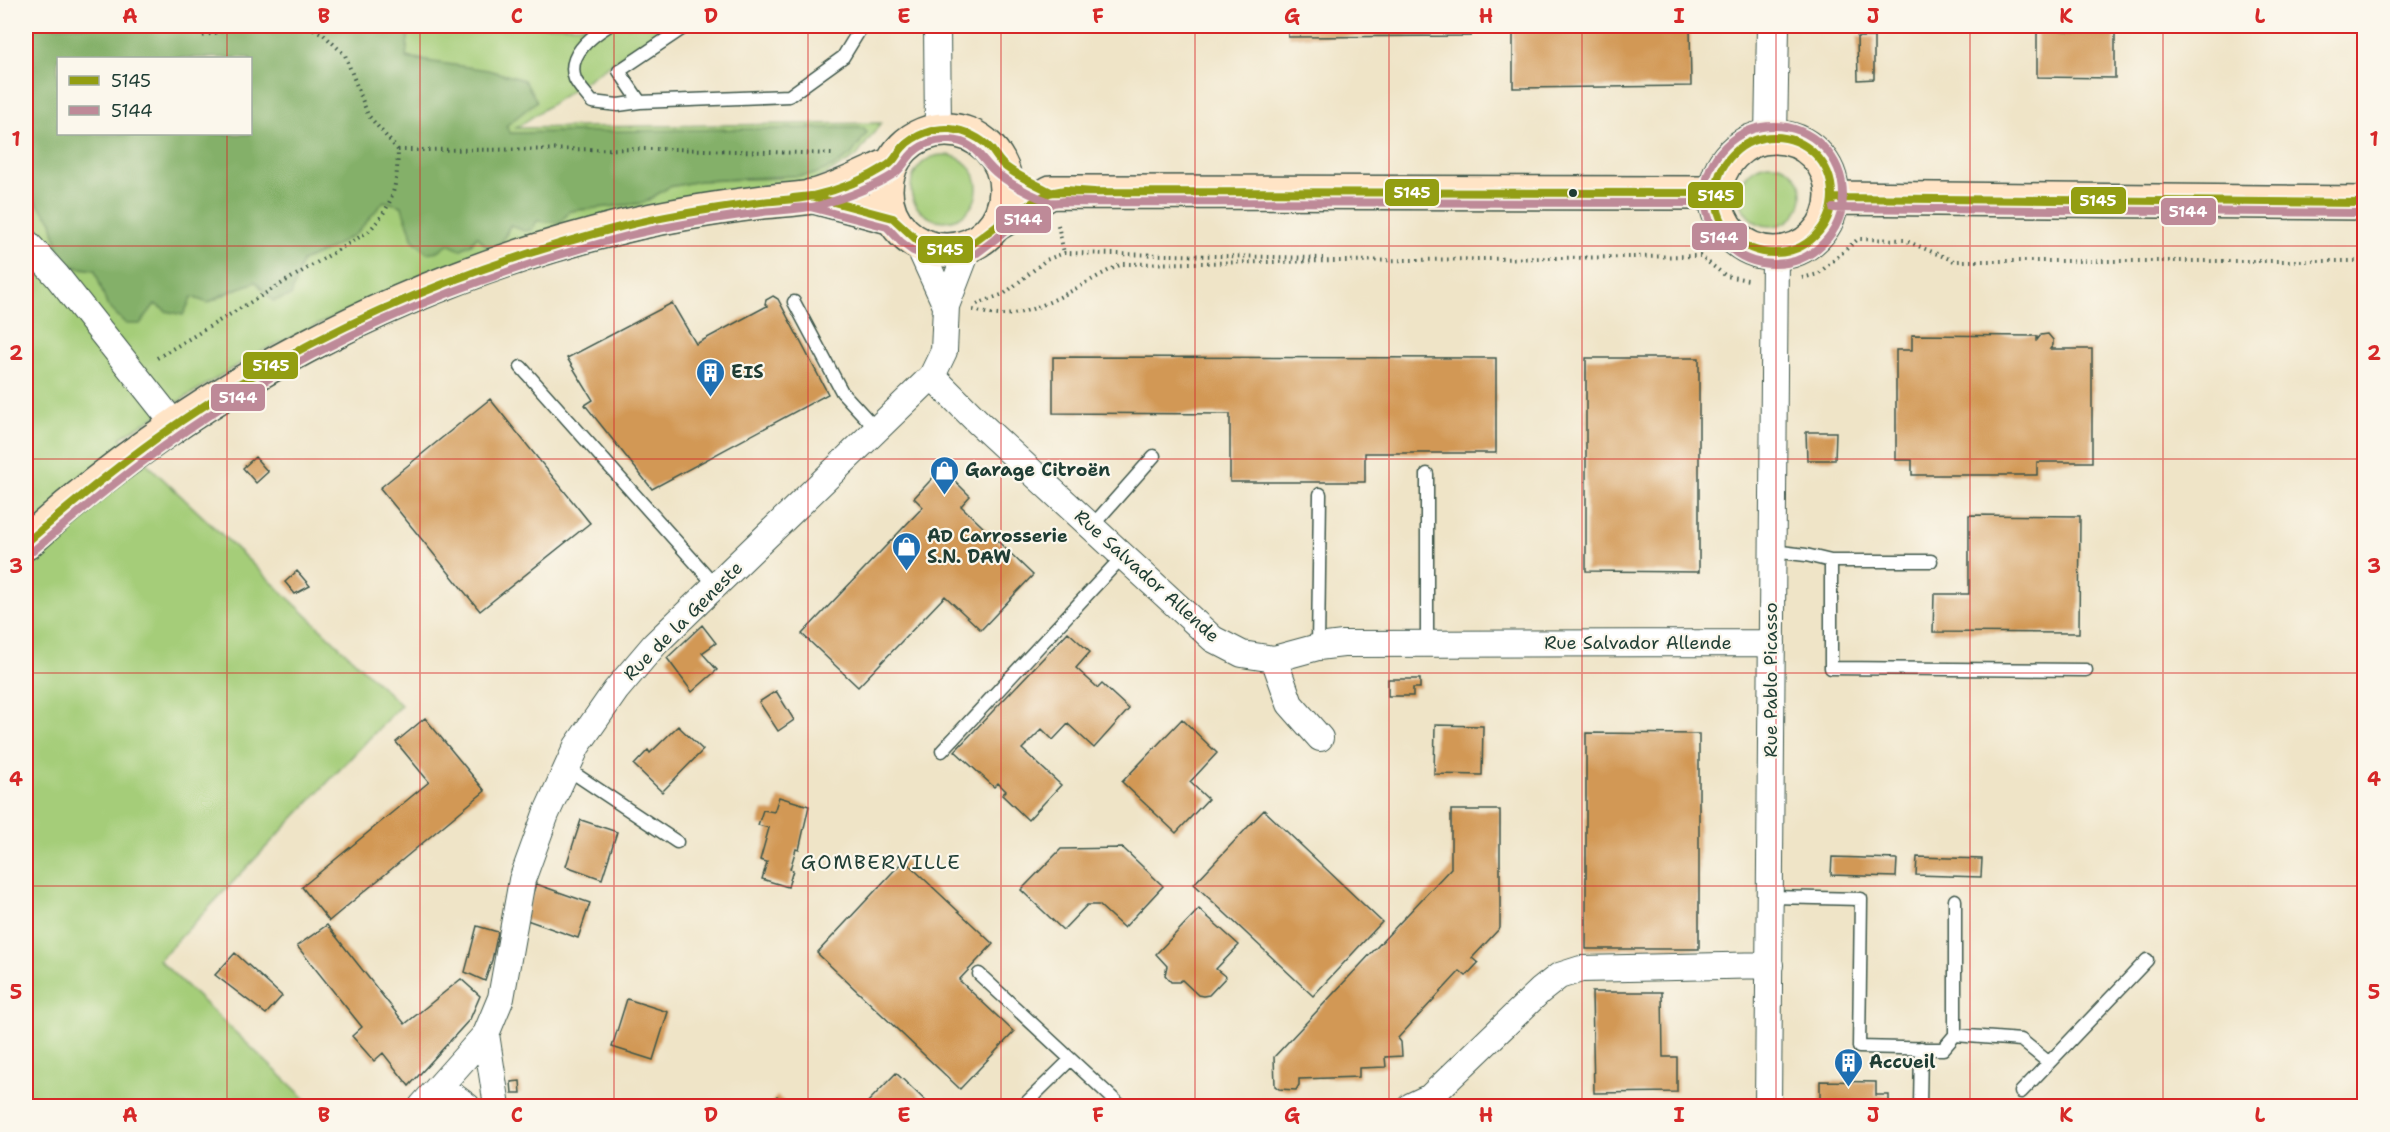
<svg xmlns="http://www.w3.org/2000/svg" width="2390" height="1132" viewBox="0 0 2390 1132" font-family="'Shantell Sans',sans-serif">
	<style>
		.green { fill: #a5cd79; stroke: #628556; stroke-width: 1.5 }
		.forest { fill: #84b069; stroke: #52764e; stroke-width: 1.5; fill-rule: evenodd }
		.building { fill: #d29855 }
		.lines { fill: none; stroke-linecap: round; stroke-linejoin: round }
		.service-casing { stroke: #3e564a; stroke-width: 15 }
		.minor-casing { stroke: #3e564a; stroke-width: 28 }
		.tertiary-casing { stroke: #3e564a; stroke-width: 34 }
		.secondary-casing { stroke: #3e564a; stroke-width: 36 }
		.path { stroke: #3e564a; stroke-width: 4; stroke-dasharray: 1.5 4.5; stroke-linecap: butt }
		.service { stroke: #fff; stroke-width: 12 }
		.minor { stroke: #fff; stroke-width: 26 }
		.tertiary { stroke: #fff; stroke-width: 32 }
		.secondary { stroke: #ffe4c6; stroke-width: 33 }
		.bus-1-casing { stroke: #fbf7ec; stroke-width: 12 }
		.bus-2-casing { stroke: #fbf7ec; stroke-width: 12 }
		.bus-1 { stroke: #939e12; stroke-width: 8 }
		.bus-2 { stroke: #be8a98; stroke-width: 8 }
		.grid { fill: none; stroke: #d62828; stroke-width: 1.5; stroke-opacity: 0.55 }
		.bus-dot { fill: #1f3d34; stroke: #fbf7ec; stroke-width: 2 }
		.labels { text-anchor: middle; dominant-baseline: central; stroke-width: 4.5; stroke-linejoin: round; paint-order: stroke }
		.poi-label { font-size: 18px; font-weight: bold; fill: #1f3d34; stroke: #fbf7ec; text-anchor: start }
		.street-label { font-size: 18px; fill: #1f3d34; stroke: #fbf7ec }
		.neighbourhood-label { font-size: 20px; letter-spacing: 1.5px; fill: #1f3d34; stroke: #fbf7ec }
		.line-badge { stroke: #fbf7ec; stroke-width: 2 }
		.badge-label { font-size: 16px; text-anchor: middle; font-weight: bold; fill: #fff }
		.neatline { fill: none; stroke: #d62828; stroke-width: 2 }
		.grid-label { font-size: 20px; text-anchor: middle; font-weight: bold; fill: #d62828 }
	</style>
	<rect width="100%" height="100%" fill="#fbf7ec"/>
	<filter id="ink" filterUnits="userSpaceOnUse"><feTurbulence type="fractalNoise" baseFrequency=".0167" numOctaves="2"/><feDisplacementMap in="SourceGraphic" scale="12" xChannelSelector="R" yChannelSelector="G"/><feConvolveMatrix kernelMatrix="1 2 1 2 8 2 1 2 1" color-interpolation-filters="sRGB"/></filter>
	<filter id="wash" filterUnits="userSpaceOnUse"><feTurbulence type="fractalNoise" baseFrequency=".008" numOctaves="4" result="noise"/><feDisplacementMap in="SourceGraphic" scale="24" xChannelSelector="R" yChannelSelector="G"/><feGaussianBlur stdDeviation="1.35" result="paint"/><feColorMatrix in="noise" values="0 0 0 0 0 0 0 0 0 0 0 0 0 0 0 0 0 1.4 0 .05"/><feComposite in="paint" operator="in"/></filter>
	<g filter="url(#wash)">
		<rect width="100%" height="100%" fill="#efe4c7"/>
		<path class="green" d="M409,26H667L516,128L881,123L856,157L813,182L579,222L422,275L254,355L120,438L401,705L159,960L313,1106H26V191L52,221L58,249L68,266L95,270L107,305L139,324L155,304L166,311L183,315L192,297L208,303C269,269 339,260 383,201L402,206C404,218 411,226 412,239L438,251L448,244H471L477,236L505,238L510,225L524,231L537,221L560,223L570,211L643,203L669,187L699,181L780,178L863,128L510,133L506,127L428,60L406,57Z
			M911 188a33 33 0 1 1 66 0a33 33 0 1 1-66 0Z
			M1740 195a31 31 0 1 1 62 0a31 31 0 1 1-62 0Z"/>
		<path class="forest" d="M26,26H409L406,58L488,70L524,80L537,101L506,126L510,133L817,128H863L867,133L851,155L832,167L812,175L699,181L669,187L643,203L570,211L560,223L537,221L532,230L524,231L510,225L500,246L487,247L477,236L471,244L460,250L448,244L438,251L427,253L412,239C411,226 404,218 402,206L384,201L357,233L328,250L302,261L291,296L273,301L256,282L226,293L208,303L192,297L183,315L166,311L155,304L140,324H126L107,305L95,270L68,266L58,249L52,221L26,191ZM58,58H250V134H58Z"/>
		<g id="blocks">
			<path class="building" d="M1288,26H1471V36L1288,37Z
				M1513,26H1690L1691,86L1513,88Z
				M2037,31L2115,32V78L2037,77Z
				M1857,37H1874V79L1858,80Z
				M773,296L778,299L828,394L652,489L585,405L593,400L567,358L672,303L696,344L767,306L765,304L766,300Z
				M2048,334L2053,340V345L2050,349H2092V462H2037V475H1912V460H1896V350H1912V335L2037,336V340L2041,335Z
				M1053,357L1496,358V453H1365V482H1230V414L1053,413Z
				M1586,358H1699V572L1586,571Z
				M490,399L590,523L480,611L380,488Z
				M1806,432H1836L1835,460H1807Z
				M255,457L268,472L256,483L243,468Z
				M942,468L970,496L961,506L1033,575L981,630L945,596L858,687L802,634L923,507L914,498Z
				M1969,515L2080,516L2079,633L1933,632L1934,594H1969Z
				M297,571L310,586L295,594L285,582Z
				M702,625L716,643L702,653L717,670L692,692L667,658Z
				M1068,632L1090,652L1076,668L1098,688L1102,684L1129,709L1094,748L1068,724L1053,740L1042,729L1022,749L1061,785L1028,820L1002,795L1006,791L998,783L994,787L955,751Z
				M1388,679H1420V688H1413V696H1388Z
				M776,691L794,720L778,731L759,702Z
				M425,718L485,791L329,921L302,887L429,782L396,742Z
				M1182,719L1217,753L1190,782L1208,799L1176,833L1122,782Z
				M1435,725L1483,726L1482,775L1434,774Z
				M678,726L703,750L662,792L634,765L648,750L650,753Z
				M1586,733L1699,734V949H1586Z
				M779,797L809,806L799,850L796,849L790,869L793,870L788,887L762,879L767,862L760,860L769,828L758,825L763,810L774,812Z
				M1264,810L1382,922L1313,996L1194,884Z
				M1451,810H1500V928L1472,958L1478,963L1466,976L1460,971L1398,1038L1401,1042L1402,1056L1385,1057L1386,1067L1359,1068V1077L1299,1079V1085L1296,1090L1279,1089L1275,1086L1274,1057L1451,868Z
				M581,820L617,832L602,879L566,866Z
				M1123,848L1163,886L1124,928L1099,905H1087L1063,930L1021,890L1061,849Z
				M1832,857L1897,859L1896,877L1831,875Z
				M1917,857L1982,859L1981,877L1916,875Z
				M904,860L993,944L959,980L1014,1032L960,1089L817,953Z
				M536,884L590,903L578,938L524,919Z
				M1199,909L1239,945L1216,969L1226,977L1209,995L1203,996L1198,995L1182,980L1179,982H1171L1165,975L1167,966L1156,954Z
				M327,925L405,1024L461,979L480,996L470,1019L409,1086L383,1053L374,1061L352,1036L362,1027L297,946Z
				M477,926L498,932L492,960L485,981L465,972Z
				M235,953L282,996L266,1014L215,975Z
				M1592,992H1662L1663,1057H1677V1092L1594,1093Z
				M627,999L668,1012L653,1060L612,1047Z
				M896,1073L931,1106H864Z
				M520,1081L521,1093H512L511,1082Z
				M1820,1081L1876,1082V1095H1889V1106H1820Z
				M777,1096L787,1104L792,1102L797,1106H768Z"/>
		</g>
	</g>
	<g filter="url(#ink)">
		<use href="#blocks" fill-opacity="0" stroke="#3e564a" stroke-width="1.5"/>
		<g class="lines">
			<defs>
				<path id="service" d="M608,26C592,36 566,55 575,79C578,86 587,95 592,102L618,105L640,102
					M686,26L619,71L640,102L789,96L843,57L862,26
					M794,302L842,392L877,430
					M521,367L716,586
					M1092,526L1154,456
					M1772,551L1806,555L1831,561H1931
					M1831,561V668L2086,670
					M1427,644V474
					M1318,647L1320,494
					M942,751L1123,556
					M566,768L677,842
					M1770,897L1861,899L1859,1047L1943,1049L1955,1035V900
					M979,974L1121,1106
					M1955,1035L2021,1040L2048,1062
					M2021,1092L2147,960
					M1023,1106L1070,1060
					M1920,1106L1921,1048"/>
				<path id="minor" d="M937,26L938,130
					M26,242L57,276L175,425
					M917,242L946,306
					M932,376L979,423L1213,639L1242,654L1274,659L1318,647L1343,644L1772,643
					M1274,659L1290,704L1320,738
					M486,1034L497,1106
					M441,1087L467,1106
					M422,1106L486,1034L501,998L522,880L546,814L577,746L616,690L655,644L932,376L944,351L946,306L969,246
					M1411,1106L1430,1097L1540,991L1559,976L1581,969L1770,965
					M1768,1106L1775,254"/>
				<path id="tertiary" d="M1771,137L1773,26"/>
				<path id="secondary" d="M886 190a60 60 0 1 1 120 0a60 60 0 1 1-120 0Z
					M1716 195a58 58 0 1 1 116 0a58 58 0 1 1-116 0Z
					M811,196L893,218
					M1833,198L2364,203
					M995,225L1051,192L1715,193
					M26,543C194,389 403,280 625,226C670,215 717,208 763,202C779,200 795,200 811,197C838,190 866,175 891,164"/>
			</defs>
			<use href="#service" class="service-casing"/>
			<use href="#minor" class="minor-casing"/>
			<use href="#tertiary" class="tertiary-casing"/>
			<use href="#secondary" class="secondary-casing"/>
			<path class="path" d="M188,26L202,36L244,26
				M398,150L672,149L832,154
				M1058,225L1064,253
				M1802,278L1818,274L1858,239L1904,240L1954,261H2364
				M977,304L1004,294L1046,260L1064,253L1323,258
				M973,310C982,312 992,315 1001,315C1039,315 1087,280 1122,264L1700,256L1726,276L1748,280
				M157,358L368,232C394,205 397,186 398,150L368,115L345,55L323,34L308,26"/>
			<use href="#service" class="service"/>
			<use href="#minor" class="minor"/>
			<use href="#tertiary" class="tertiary"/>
			<use href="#secondary" class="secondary"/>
			<defs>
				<path id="bus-1" d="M1716 195a58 58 0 1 1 116 0a58 58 0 1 1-116 0Z
					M793,198L811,196L893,218L918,241L938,249L949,250L972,244L1009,216L1049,193L1065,190L1094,192
					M1833,198L2364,203
					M26,543C69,506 111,471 157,438C296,338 459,268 624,226C669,215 716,208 761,202C778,200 796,200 813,196C838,190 866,179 888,165C895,161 897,153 903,147C914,135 934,128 950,129C964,130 981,138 991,149C996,155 999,162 1006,167C1019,177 1036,184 1051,192L1715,193"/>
				<path id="bus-2" d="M1705 195a69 69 0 1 1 138 0a69 69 0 1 1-138 0Z
					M794,208L810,207L887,227L901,242L913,251L935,259L950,261L977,253L1015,224L1053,203L1065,201L1094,202
					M1833,208L2364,213
					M33,551C75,515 118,479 163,447C300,347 463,278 627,236C671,225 717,218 763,212C782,210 801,210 820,205C845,198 872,188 894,174C901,169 904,163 909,157C918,145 935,139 950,140C977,141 981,162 999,175C1014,186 1033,196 1050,202L1715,203"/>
			</defs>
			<use href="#bus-1" class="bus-1-casing"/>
			<use href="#bus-2" class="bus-2-casing"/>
			<use href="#bus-1" class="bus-1"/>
			<use href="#bus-2" class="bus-2"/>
		</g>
	</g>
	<path class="grid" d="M227,26V58M420,26V1106M614,26V1106M808,26V1106M1001,26V1106M1195,26V1106M1389,26V1106M1582,26V1106M1776,26V1106M1970,26V1106M2163,26V1106M227,134V1106M26,246H2364M26,459H2364M26,673H2364M26,886H2364"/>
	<defs>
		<symbol id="building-pin" viewBox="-11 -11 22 30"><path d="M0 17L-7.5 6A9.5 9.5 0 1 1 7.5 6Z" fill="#1f6fb2" stroke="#fbf7ec"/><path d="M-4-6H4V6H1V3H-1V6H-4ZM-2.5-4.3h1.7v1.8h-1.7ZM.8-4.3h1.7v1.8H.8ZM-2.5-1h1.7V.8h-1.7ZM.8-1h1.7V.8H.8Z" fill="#fff"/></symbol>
		<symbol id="shop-pin" viewBox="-11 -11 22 30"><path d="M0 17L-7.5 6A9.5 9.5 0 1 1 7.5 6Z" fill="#1f6fb2" stroke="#fbf7ec"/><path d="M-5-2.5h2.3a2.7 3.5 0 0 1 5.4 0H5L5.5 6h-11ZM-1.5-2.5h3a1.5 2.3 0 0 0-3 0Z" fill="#fff"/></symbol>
	</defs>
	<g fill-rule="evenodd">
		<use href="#building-pin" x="694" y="356" width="33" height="45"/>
		<use href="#shop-pin" x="928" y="454" width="33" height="45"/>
		<use href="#shop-pin" x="890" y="530" width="33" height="45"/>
		<use href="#building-pin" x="1832" y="1046" width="33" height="45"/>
	</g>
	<circle class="bus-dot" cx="1573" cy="193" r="5"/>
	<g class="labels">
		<g class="poi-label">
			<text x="731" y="372">EIS</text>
			<text x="965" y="470">Garage Citroën</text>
			<text x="927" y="536">AD Carrosserie<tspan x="927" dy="21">S.N. DAW</tspan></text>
			<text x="1869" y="1062">Accueil</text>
		</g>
		<g class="street-label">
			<text transform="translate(1147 576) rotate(42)">Rue Salvador Allende</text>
			<text transform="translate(683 621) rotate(-45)">Rue de la Geneste</text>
			<text x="1638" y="643">Rue Salvador Allende</text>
			<text transform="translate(1771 680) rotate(-90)">Rue Pablo Picasso</text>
		</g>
		<g class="neighbourhood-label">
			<text x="881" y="862">GOMBERVILLE</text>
		</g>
	</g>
	<g class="line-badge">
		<rect x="1384" y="178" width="56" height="29" rx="6" fill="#939e12"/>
		<rect x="1687" y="181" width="57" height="28" rx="6" fill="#939e12"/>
		<rect x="2070" y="186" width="57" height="29" rx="6" fill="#939e12"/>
		<rect x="2160" y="197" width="57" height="29" rx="6" fill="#be8a98"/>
		<rect x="995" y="205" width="57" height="29" rx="6" fill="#be8a98"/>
		<rect x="1691" y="222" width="57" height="29" rx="6" fill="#be8a98"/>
		<rect x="917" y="235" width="57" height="29" rx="6" fill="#939e12"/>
		<rect x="242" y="351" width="57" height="29" rx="6" fill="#939e12"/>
		<rect x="210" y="383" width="56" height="29" rx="6" fill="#be8a98"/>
	</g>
	<g class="badge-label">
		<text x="1412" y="198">5145</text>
		<text x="1716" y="201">5145</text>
		<text x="2098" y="206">5145</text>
		<text x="2188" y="217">5144</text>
		<text x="1023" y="225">5144</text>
		<text x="1719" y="243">5144</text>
		<text x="945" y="255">5145</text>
		<text x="271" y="371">5145</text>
		<text x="238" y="403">5144</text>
	</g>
	<rect width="2390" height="1132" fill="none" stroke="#fbf7ec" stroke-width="66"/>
	<rect x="57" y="57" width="195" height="78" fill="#fbf7ec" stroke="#a3ada2" stroke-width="1.5"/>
	<rect x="69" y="76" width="30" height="9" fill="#939e12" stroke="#a3ada2" stroke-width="1.5"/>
	<text x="111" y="87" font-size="18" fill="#1f3d34">5145</text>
	<rect x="69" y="106" width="30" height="9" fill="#be8a98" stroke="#a3ada2" stroke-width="1.5"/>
	<text x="111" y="117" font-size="18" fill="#1f3d34">5144</text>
	<rect x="33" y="33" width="2324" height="1066" class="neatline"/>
	<g class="grid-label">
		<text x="130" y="23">A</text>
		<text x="324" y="23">B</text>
		<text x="517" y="23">C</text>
		<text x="711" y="23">D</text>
		<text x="904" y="23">E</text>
		<text x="1098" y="23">F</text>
		<text x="1292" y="23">G</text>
		<text x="1486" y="23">H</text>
		<text x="1679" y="23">I</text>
		<text x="1873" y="23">J</text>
		<text x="2066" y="23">K</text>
		<text x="2260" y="23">L</text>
		<text x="16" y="146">1</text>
		<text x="2374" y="146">1</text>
		<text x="16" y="360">2</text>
		<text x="2374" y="360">2</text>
		<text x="16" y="573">3</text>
		<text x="2374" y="573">3</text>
		<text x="16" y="786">4</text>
		<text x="2374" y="786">4</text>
		<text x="16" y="999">5</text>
		<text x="2374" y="999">5</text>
		<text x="130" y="1122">A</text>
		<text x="324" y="1122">B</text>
		<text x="517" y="1122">C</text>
		<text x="711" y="1122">D</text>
		<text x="904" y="1122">E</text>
		<text x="1098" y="1122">F</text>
		<text x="1292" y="1122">G</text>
		<text x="1486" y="1122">H</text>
		<text x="1679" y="1122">I</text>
		<text x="1873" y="1122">J</text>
		<text x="2066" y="1122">K</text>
		<text x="2260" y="1122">L</text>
	</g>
</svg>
